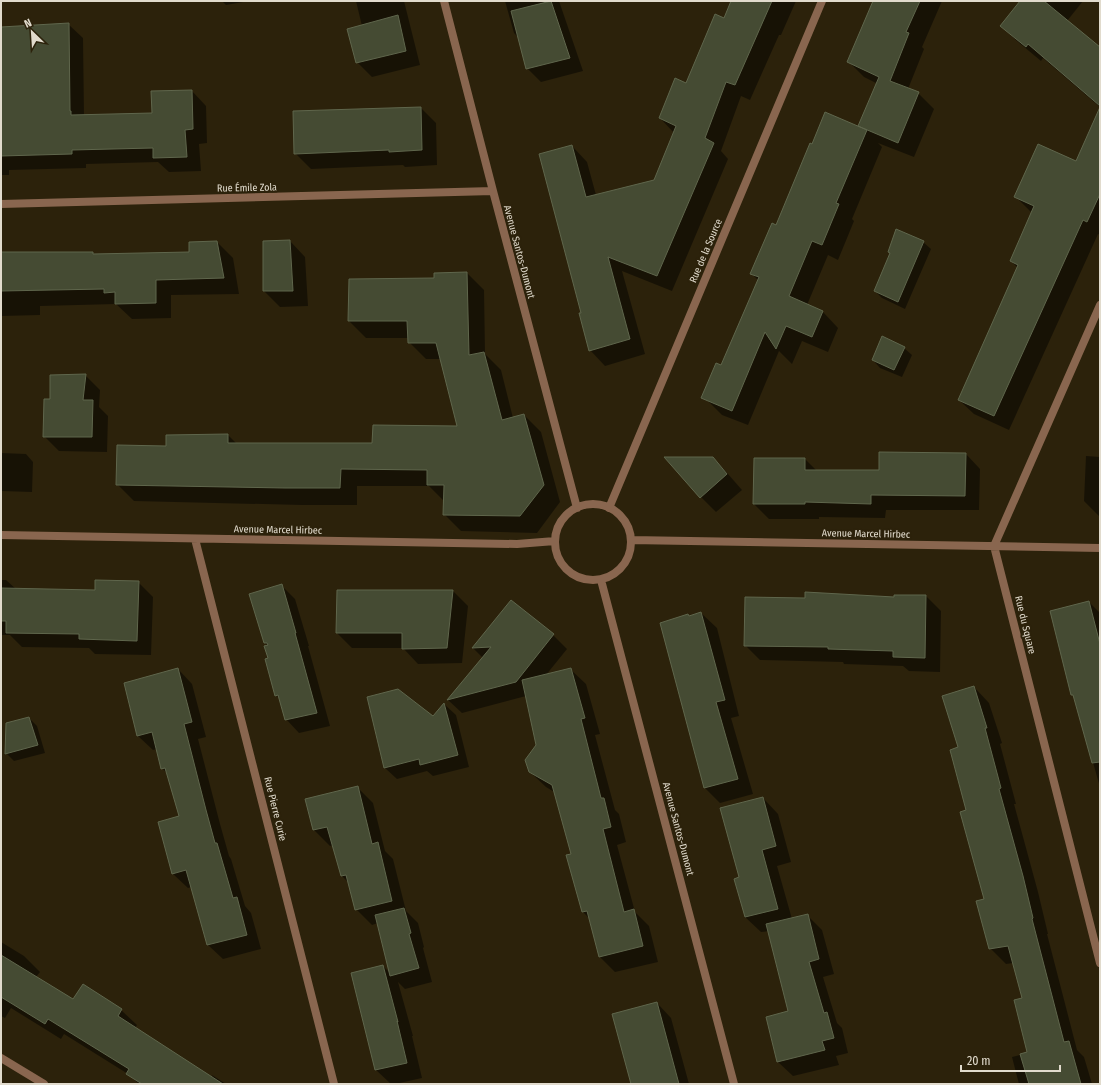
<svg xmlns="http://www.w3.org/2000/svg" width="1101" height="1085" viewBox="0 0 1101 1085" font-family="'Fira Sans Condensed',sans-serif">
	<style>
		.shadow { fill: #0007 }
		.building { fill: #454b33; stroke: #5f664c }
		.lines { fill: none; stroke-linecap: round; stroke-linejoin: round }
		.street { stroke: #89664f; stroke-width: 8 }
		.labels { text-anchor: middle; dominant-baseline: central; stroke-width: 4; stroke-linejoin: round; paint-order: stroke }
		.street-label { font-size: 10px; fill: #e1dbcd; stroke: #2c220b }
	</style>
	<rect width="100%" height="100%" fill="#2c220b"/>
	<path class="shadow" d="M222,1H249L226,5Z
		M356,1H404L420,65L372,77L357,62L362,26Z
		M505,1H559L583,71L541,82L527,68L519,38L514,33Z
		M732,1H796L781,35H779L750,100L741,96L721,151L728,159L672,291L622,271L645,354L605,366L590,350L582,314L572,146L587,162L596,195L655,181L674,133L660,118L687,84L725,20Z
		M875,1H942L922,47L924,49L908,89L918,93L934,109L914,157L878,143L882,147L852,219L854,221L838,260L828,255L807,305L823,312L838,328L828,352L802,341L792,364L779,351L748,425L722,415L706,399L722,367L759,281L752,274L777,226L863,129L860,126L878,84L864,77L848,61Z
		M1022,1H1083L1067,21L1100,48V107L1043,58L1041,61L1017,41L1002,26Z
		M68,24L83,38L84,116L153,114L192,91L206,106L207,143L199,144L201,171L169,172L158,162L86,164V168L9,170V175H1V93Z
		M421,108L436,123L437,165L405,167L403,165L311,169L295,153Z
		M1100,113V235L1098,234L1009,430L974,414L959,400L1018,268L1011,261L1032,213L1016,197L1076,162Z
		M290,241L305,257L308,306L280,307L264,291V242Z
		M217,242L233,258L239,294L171,295V318L132,319L116,304L40,306V315L1,316V253H93L95,255L190,253Z
		M923,242L931,249L905,309L882,298L875,291Z
		M467,273L484,290L485,354L501,370L513,418L524,415L541,432L560,502L537,533L461,531L444,514V501L429,486H357V505H302L134,501L117,484L167,447V436L228,435L237,444H373L458,427L442,359H426L409,342V338H366L349,321L350,280L435,279Z
		M904,348L912,355L902,377L880,368L873,360Z
		M85,375L100,390L99,407L108,416L107,452L59,451L44,436L51,400Z
		M1,453L26,454L33,462L32,492L1,491Z
		M966,454L980,469L979,510H886L885,518L819,517V519H769L754,504L755,459H805L817,471H880Z
		M1086,456L1100,457V517L1084,501Z
		M713,458L728,474L742,490L716,512L701,497Z
		M1,580H6L16,589L96,591L138,582L153,597L151,655L95,654L89,648L22,647L10,635H1Z
		M282,586L295,599L309,646H308L330,726L299,733L286,719L280,699L276,695L269,659L268,646L264,642Z
		M338,591H453L468,606L462,663L418,664L403,648H352L337,633Z
		M926,596L941,611L940,672L909,671L903,666L844,664L843,662L760,660L745,645L806,599L895,598Z
		M1089,602L1100,613V787L1074,696Z
		M701,613L717,628L739,716L731,718L753,794L720,803L705,788L689,617Z
		M553,635L567,649L546,675L570,669L586,684L600,734L595,735L615,810L619,814L626,842L617,845L635,912L649,926L658,962L615,972L600,957L590,919L583,912L572,855L556,793L546,787L530,772L537,746L526,696L462,713L448,700L483,658L473,648Z
		M178,669L192,684L206,737L198,739L220,824L229,856L231,859L245,906L251,913L261,949L223,959L208,945L192,887L188,888L173,874L160,822L180,817L168,774L162,768L157,749L153,750L138,736Z
		M974,687L989,703L1002,743L1000,744L1016,804H1014L1038,892L1048,934H1047L1077,1050L1084,1057L1092,1084H1019L1012,1057L1028,1053L1024,999L1013,963L1006,964L990,948L985,900L967,811L960,748Z
		M368,698L433,717L444,704L456,715L469,767L433,776L427,771L397,779L385,768Z
		M29,718L37,726L45,753L14,761L6,753Z
		M357,787L373,803L385,851L393,859L406,911L418,923L424,947L423,948L432,982L405,989L398,982L413,1036H412L422,1078L395,1084H391L376,1070L383,966L391,974L378,923L372,925L356,909L349,883L342,876L333,845L330,846L314,830L306,800Z
		M763,798L778,814L791,862L777,866L792,919L807,915L822,930L834,974L823,977L837,1023L842,1028L848,1053L836,1056L839,1065L793,1076L778,1062L789,1012L769,931L761,932L745,917L735,880L740,878Z
		M1,942L24,956L40,972L36,977L74,1001L121,1010L137,1025L135,1028L213,1079L212,1075L226,1084H139L128,1074L64,1034L61,1039L11,1008L5,1018L1,1016Z
		M657,1003L671,1018L689,1084H632Z"/>
	<path class="building" d="M551,1L570,58L526,69L511,11Z
		M731,1H772L735,85L726,82L705,138L714,143L657,276L608,257L630,339L589,351L579,313H581L539,154L572,145L586,197L654,180L676,126L659,118L675,78L686,83L715,14L724,18Z
		M873,1H920L906,32L909,33L890,81L919,92L898,143L858,126L879,77L847,62Z
		M1020,1H1044L1100,47V106L1028,44L1026,47L1000,26Z
		M398,15L406,51L356,63L347,29Z
		M69,23L70,111H71V115L152,113L151,91L192,90L193,129L185,130L187,157L153,158V148L72,150V154L1,156V27Z
		M421,107L422,150L389,152V150L294,154L293,111Z
		M1100,107V194L1087,222L1083,220L994,416L958,400L1018,265L1010,261L1034,206L1014,197L1038,144L1076,161Z
		M825,112L867,130L836,203L839,204L822,245L812,241L789,296L823,311L812,337L786,326L776,349L765,332L732,411L701,398L716,363L721,365L759,277L750,274L772,223L776,225L810,143L812,144Z
		M896,229L924,241L898,302L874,291L890,253L888,252Z
		M290,240L293,291H263V241Z
		M217,241L224,278L156,280V303L115,304V292L104,293V289L1,291V252H93V254L189,252V242Z
		M467,272L469,355L484,352L502,420L524,414L544,485L520,516L443,515L444,485H427V470L341,469L340,488H285L116,485L117,445L166,446V435L228,434V443H372L373,425L457,426L436,343H408L407,321H348L349,279L434,278V273Z
		M882,336L905,347L894,370L872,360Z
		M86,374L83,400H93L92,437H43L44,399H50V375Z
		M879,452L966,453L965,496L871,495V504L805,502V504H753L754,458H805V470H879Z
		M664,457H713L727,474L700,498Z
		M95,580L139,581L137,641L79,639V634L6,633V621H1V588L95,590Z
		M282,584L296,633H295L317,713L285,720L278,695L275,696L265,659L268,658L264,646L268,645L267,643H264L249,594Z
		M337,590H453L447,648L402,649V633H336Z
		M805,592L894,597V595H926L925,658L893,657V651L828,649V647L744,646L745,597L805,598Z
		M511,600L554,634L516,682L447,700L491,647L472,648Z
		M1089,601L1100,644V762L1092,763L1073,695H1071L1050,611Z
		M701,612L725,700L716,702L738,779L704,788L660,623L688,614L689,616Z
		M178,668L192,722L184,724L206,810L215,843H217L233,898L237,897L247,935L207,945L186,870L172,874L158,822L179,816L165,768L161,769L152,732L137,736L124,683Z
		M571,668L585,718L581,719L601,798H604L611,827L603,829L624,912L634,909L643,946L599,957L587,911L582,912L566,855L571,854L552,785L529,772L525,760L536,745L522,680Z
		M974,686L987,728H985L1001,788L999,789L1023,876L1033,918L1032,919L1064,1042L1069,1041L1081,1084H1029L1020,1054L1027,1052L1014,1000L1022,998L1008,946L989,949L976,901L984,899L960,812L966,810L950,750L958,747L942,696Z
		M398,689L433,716L444,703L458,755L420,765L419,759L384,768L367,697Z
		M29,717L38,745L5,754L6,723Z
		M358,786L372,844L378,842L392,901L355,910L346,875L341,876L327,827L313,830L305,799Z
		M763,797L776,846L762,850L778,909L745,917L734,879L739,877L720,808Z
		M404,908L411,933L409,934L419,968L390,976L375,915Z
		M808,914L819,959L809,962L824,1013L827,1012L834,1038L822,1041L825,1050L777,1062L766,1017L788,1011L766,924Z
		M1,955L73,999L83,984L122,1009L118,1016L223,1084H142L126,1074L129,1069L48,1019L45,1024L1,997Z
		M383,965L398,1022L397,1021L407,1063L375,1070L351,973Z
		M657,1002L679,1084H631L612,1014Z"/>
	<g class="lines">
		<path class="street" d="M444,1L493,191L577,508
			M1,204L493,191
			M1100,305L994,546L1100,963
			M555 542a38 38 0 1 1 76 0a38 38 0 1 1-76 0Z
			M609,508L822,1
			M1,535L517,544L555,541
			M195,539L334,1084
			M631,540L1100,548
			M601,580L734,1084
			M1,1058L44,1084"/>
	</g>
	<g class="labels">
		<g class="street-label">
			<text transform="translate(247 188) rotate(-1)">Rue Émile Zola</text>
			<text transform="translate(706 251) rotate(-67)">Rue de la Source</text>
			<text transform="translate(519 252) rotate(75)">Avenue Santos-Dumont</text>
			<text transform="translate(278 530) rotate(1)">Avenue Marcel Hirbec</text>
			<text transform="translate(866 534) rotate(1)">Avenue Marcel Hirbec</text>
			<text transform="translate(1025 625) rotate(76)">Rue du Square</text>
			<text transform="translate(275 809) rotate(76)">Rue Pierre Curie</text>
			<text transform="translate(678 829) rotate(75)">Avenue Santos-Dumont</text>
		</g>
	</g>
	<rect width="1101" height="1085" fill="none" stroke="#e1dbcd" stroke-width="4"/>
	<g transform="translate(32 32) rotate(335)" stroke="#2c220b" stroke-width="3" paint-order="stroke">
	<path d="M0-3L7 15L0 10L-7 15Z" fill="#e1dbcd"/>
	<text y="-6" font-size="11" font-weight="bold" text-anchor="middle" fill="#e1dbcd">N</text>
	</g>
	<path d="M961 1065v6h99v-6" fill="none" stroke="#e1dbcd" stroke-width="2"/>
	<text x="967" y="1065" font-size="12" fill="#e1dbcd" stroke="#2c220b" stroke-width="3" paint-order="stroke">20 m</text>
</svg>
